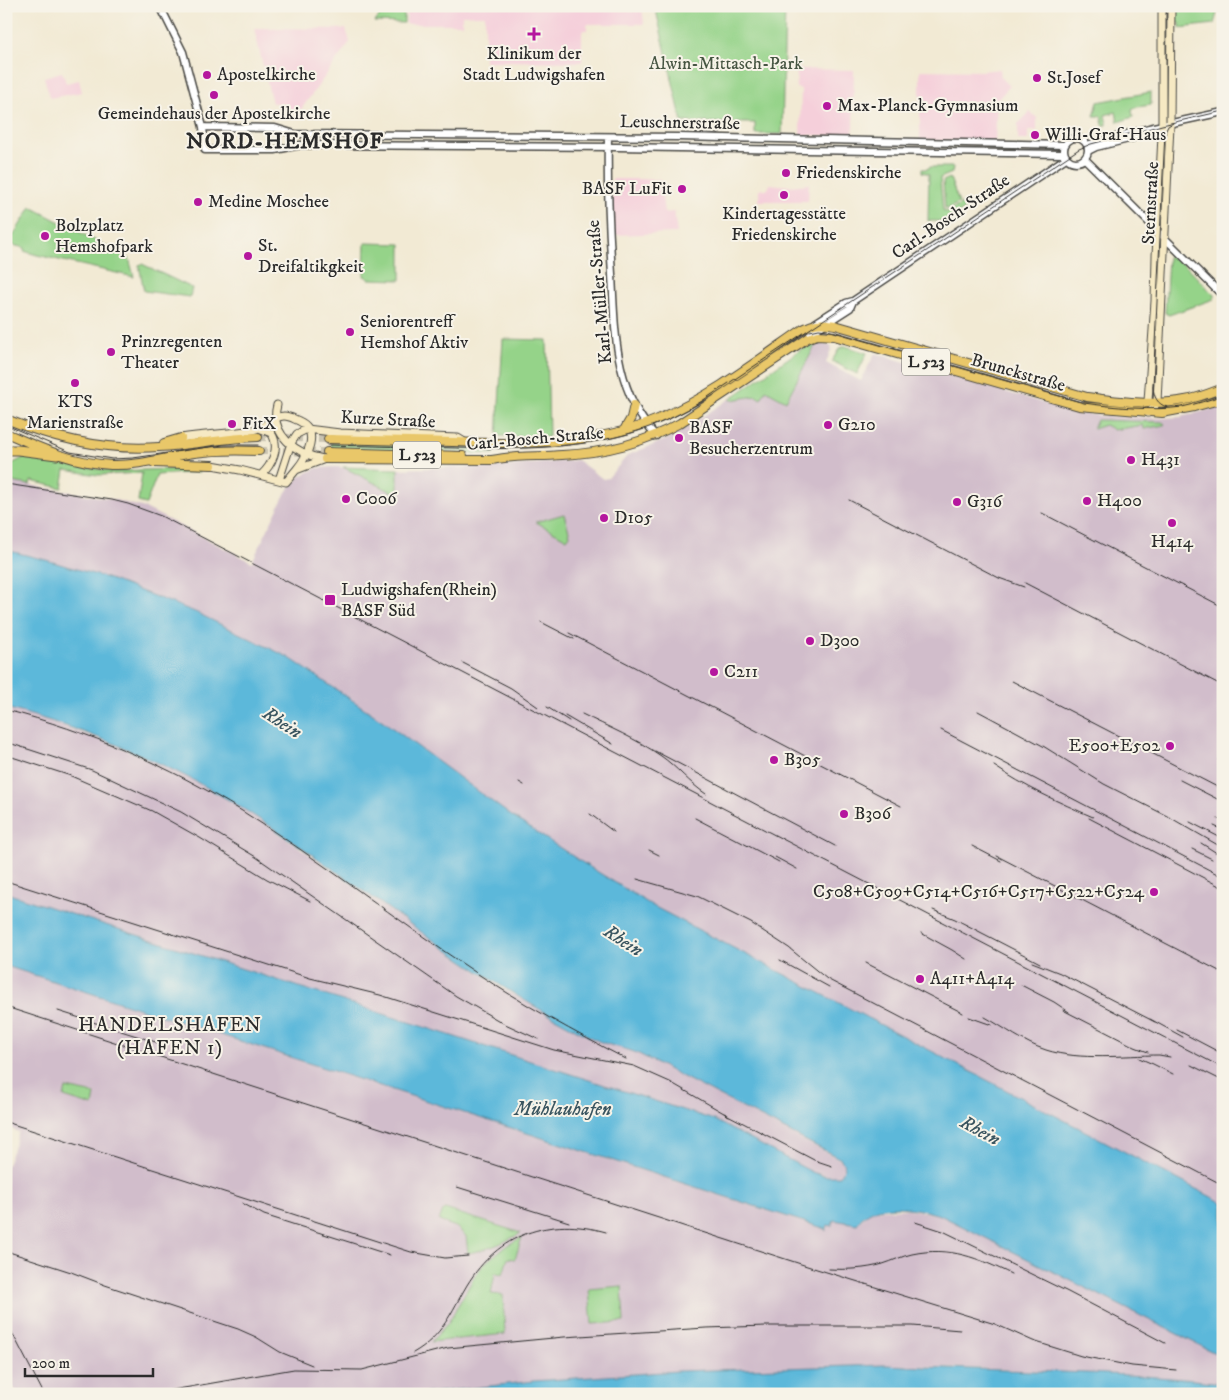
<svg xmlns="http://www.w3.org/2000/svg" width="1229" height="1400" viewBox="0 0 1229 1400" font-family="'IM FELL DW Pica',serif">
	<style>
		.built { fill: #f5cfda }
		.industrial { fill: #d1bdcb }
		.green { fill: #95d389; stroke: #607f5a }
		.water { fill: #5cb8da; stroke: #447282 }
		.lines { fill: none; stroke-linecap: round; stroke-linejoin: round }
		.primary-tunnel { stroke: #cac4b2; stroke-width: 8; stroke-dasharray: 8 4; stroke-linecap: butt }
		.tertiary-casing { stroke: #494844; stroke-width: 9 }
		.secondary-casing { stroke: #494844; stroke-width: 9 }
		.primary-casing { stroke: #494844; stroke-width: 10 }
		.trunk-casing { stroke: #494844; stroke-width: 11 }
		.tertiary { stroke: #fff; stroke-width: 6 }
		.secondary { stroke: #f6e9c3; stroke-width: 7 }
		.primary { stroke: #e9c769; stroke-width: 8 }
		.trunk { stroke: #e9c769; stroke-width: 9 }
		.tram { stroke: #2b2b2b; stroke-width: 1 }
		.rail { stroke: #2b2b2b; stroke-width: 1 }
		.poi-dot { fill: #b5179e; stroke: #f7f3e8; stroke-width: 2 }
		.labels { text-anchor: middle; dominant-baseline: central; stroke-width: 4; stroke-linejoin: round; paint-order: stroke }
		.shield { fill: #f7f3e8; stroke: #686764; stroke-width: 1 }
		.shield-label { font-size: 16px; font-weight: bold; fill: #2b2b2b }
		.poi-label { font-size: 18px; fill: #2b2b2b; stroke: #f7f3e8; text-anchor: start }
		.park-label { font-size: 18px; fill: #465542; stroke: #f7f3e8 }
		.street-label { font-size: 18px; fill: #2b2b2b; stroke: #f7f3e8 }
		.water-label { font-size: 19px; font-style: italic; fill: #3a5560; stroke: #f7f3e8 }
		.quarter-label { font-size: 20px; letter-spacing: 1px; fill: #2b2b2b; stroke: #f7f3e8 }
		.district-label { font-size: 22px; font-weight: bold; letter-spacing: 1px; fill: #2b2b2b; stroke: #f7f3e8 }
	</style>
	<rect width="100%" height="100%" fill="#f7f3e8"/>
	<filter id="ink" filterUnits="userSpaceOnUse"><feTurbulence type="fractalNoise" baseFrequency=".02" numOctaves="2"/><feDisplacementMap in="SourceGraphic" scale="10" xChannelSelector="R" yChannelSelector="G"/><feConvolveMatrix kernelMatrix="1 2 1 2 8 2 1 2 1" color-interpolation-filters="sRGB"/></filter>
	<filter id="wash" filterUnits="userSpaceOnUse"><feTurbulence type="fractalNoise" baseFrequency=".0096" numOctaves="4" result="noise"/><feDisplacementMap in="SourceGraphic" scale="20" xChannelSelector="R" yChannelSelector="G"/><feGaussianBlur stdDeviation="1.12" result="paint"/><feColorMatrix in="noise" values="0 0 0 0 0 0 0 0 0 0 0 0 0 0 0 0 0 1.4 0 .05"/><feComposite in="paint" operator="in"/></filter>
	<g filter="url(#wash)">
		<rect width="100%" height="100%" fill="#f2ead4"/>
		<path class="built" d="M407,6H642L644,24H587V30H583L582,33V62L485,61V15H462V24H406Z
			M254,28L346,29L350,42L297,115L283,103H272Z
			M797,69L854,70L853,136L800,135L801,89L796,88Z
			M1000,69L1001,78L1010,86L997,100L995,142L920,141V70L982,71Z
			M62,72L66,83L79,80L82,92L50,98L44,77Z
			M1030,112L1037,118V131H1028V140H1018V124Z
			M612,179H660L664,213L674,212L677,233L613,235Z
			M770,184L789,186L809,184L808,201H759V189H768Z"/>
		<path class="industrial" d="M817,341L832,347L826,363L861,381L875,353L1073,412L1102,416L1164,418L1181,417L1223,406V1203L653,906L580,861L513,817L383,721L288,657L195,612L107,578L46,560L6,550V481L112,499L145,508L252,562L286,492L300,476L317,468L336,467L396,469L508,466L577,460L603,479L608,478L628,455L670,438Z
			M6,708L29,714L110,743L171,769L196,782L244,809L503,989L596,1040L621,1047L637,1053L841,1160L844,1164V1171L840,1176L832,1177L812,1172L714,1120L6,893Z
			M6,966L827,1230L828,1225L834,1220L857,1224L868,1213L877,1210L908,1209L940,1215L1223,1357V1383L1184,1379L1042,1371L886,1365L678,1371L534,1381L421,1394H18L6,1377V1168L19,1132L6,1127Z"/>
		<path class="green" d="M387,6H404V23L375,22Z
			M655,6H785L782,134H755V123L682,122Z
			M1174,6H1219L1214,24L1180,28V23L1174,22Z
			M1151,92V105L1137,107L1132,110L1133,117L1118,122L1116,112L1105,115L1107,125H1103L1101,116H1094L1098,102Z
			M929,167H953L952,173L940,178L943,210L946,212L967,202L969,206L947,221H928L929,174L922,172V169H928Z
			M950,178L959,203L947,209L945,208L943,181Z
			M31,207L129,258L134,277L37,255L24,251L25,248L8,244Z
			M365,243L401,244V280L369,279L364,276Z
			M1172,254H1174L1214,295V299L1169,315L1165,313L1168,257Z
			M142,264L192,288L190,297L144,291L139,265Z
			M503,339L547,340L549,437L497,436Z
			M817,342L786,401L766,390L761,399L756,396L731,400V398L810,343Z
			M845,346L867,353L857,374L832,361L839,349Z
			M1097,420L1162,422L1165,424L1164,425L1144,429L1143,425L1114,430L1105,425L1093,429Z
			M331,442L495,446L494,454L331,450Z
			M30,456L75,466L112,471L173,469L174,466L200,469L199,472L157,475L146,504L138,502L142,473L98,475L65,470L62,488L31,481L30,485L6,481V467L21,459Z
			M343,467L398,469V495Z
			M564,514L570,535L567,539L536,522Z
			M66,1088L95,1094L93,1106L64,1097Z
			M445,1209L521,1233C503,1243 487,1250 468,1253L466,1236L456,1227L439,1221L443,1210Z
			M522,1237L515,1259L508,1258L503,1274L495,1273L491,1294L503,1295L505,1334L431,1342L448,1323L476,1274L486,1262L506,1246Z
			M622,1286L624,1322L592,1324L589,1289Z"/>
		<path class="water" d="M6,550L46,560L107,578L195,612L288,657L383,721L513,817L580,861L653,906L1223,1203V1357L940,1215C915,1208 874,1198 857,1224L834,1220L832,1226L828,1225L826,1231V1229L6,966V893L714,1120L812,1172L824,1176H840C845,1170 845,1166 841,1159L637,1053C624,1048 606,1045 594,1039C469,976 362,884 245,810C172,764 89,730 6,708Z
			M886,1365C998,1372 1111,1370 1223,1383V1394H421L534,1381L678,1371Z"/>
	</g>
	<g filter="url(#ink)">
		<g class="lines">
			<path class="primary-tunnel" d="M258,437L328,439
				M259,451L327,452"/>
			<defs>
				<path id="tertiary" d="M160,6L183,52L203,127L205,150H275L301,145L618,147L1064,154
					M203,127L275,128L295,134L678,137L1065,145
					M608,137C607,182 609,228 612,274C615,332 614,391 656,436
					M1064 150a12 12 0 1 1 24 0a12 12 0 1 1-24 0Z
					M1087,145L1149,128L1223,112
					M1088,151L1096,147L1162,131L1165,128
					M1085,159L1223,296
					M815,323L846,303L853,301L1066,158
					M808,338L811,333L850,308L853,301"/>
				<path id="secondary" d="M1148,401L1155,301L1156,256L1162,135V6
					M277,405C269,435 297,454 323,459
					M1148,413L1154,408L1157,402L1170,125L1171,6
					M259,428L271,433C281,447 272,465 261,475
					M181,438C205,434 229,434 253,430C265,428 272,416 284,416C290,416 294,419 299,421C321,431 307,457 296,470
					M212,465L240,470L286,482L296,470L325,459
					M279,480L291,443L297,434L307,429L340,433L432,437L458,438L463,441"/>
				<path id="primary" d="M6,419C55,439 106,451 159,447C192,445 225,438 258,437
					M624,430L631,418L634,405
					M6,433C43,449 70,462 111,465C140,466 166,457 194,453C216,450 237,450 259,451
					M328,439C369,440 411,441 453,442C520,444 595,446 658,419C710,397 757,361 803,329C814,323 822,322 835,325L1087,397C1117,401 1155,406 1185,400C1198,398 1210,393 1223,388
					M164,443L181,438
					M327,452L463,456
					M325,459L492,460C515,455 539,457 562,455C603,453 644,443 680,423L808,338L818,335L834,336L1079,406L1162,413L1194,407L1223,399
					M154,463L212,465"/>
				<path id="trunk" d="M6,450H18L57,455"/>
			</defs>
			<use href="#tertiary" class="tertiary-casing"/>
			<use href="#secondary" class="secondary-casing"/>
			<use href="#primary" class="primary-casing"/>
			<use href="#trunk" class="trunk-casing"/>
			<use href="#tertiary" class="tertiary"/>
			<use href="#secondary" class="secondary"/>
			<use href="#primary" class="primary"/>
			<use href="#trunk" class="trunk"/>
			<path class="tram" d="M810,331L819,329L827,330L1084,403C1111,407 1155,411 1182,407C1196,404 1209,400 1223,395
				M1167,407C1157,404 1154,397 1153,387L1165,132L1168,126L1173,123
				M6,425L70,452L112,459L133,458L223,445H258
				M327,445C370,446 413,447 456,448C542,450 627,449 702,401L1079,149L1091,144L1162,125L1223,111"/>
			<path class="rail" d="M6,484L112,500L128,504L161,516L1223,1068
				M849,500L999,578L1024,587
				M1042,513L1223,607
				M1025,583L1223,686
				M541,622L574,639
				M569,633L901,806
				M463,663L511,688L538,707
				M1012,681L1223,790
				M547,707L569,721
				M6,710C89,731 169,766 242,811C322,861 396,920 475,972C524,1005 574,1032 626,1059
				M978,711L1043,746L1104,784L1171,818L1223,848
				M582,714C608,727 637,739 661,756C677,767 689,783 706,794
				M565,716L613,744
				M941,730L1223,877
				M6,742L92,770L181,812L256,857L456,996L503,1023L538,1039
				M655,751L835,846
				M6,755L71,776L152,811L200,838L267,879L310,901
				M1218,760L1223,762
				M994,766C1025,787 1058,802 1093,817
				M1180,780L1223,802
				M519,782L524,785
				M1222,811L1223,812
				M590,814L614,832
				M695,818L779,862
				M1089,818L1223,888
				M1218,819L1223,821
				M1190,822L1223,839
				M1214,826L1223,830
				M1201,843L1223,857
				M972,846L1001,861
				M1192,849L1212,859
				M649,850L659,855
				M997,856L1223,973
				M775,857L797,869
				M637,879L697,896L751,923L789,948L827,979L1223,1185
				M6,881L310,978L380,995L554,1050L634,1066L670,1082L729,1116
				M933,910L955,919L1040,963
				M921,933L952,950L966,959
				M780,960L829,987
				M1032,962L1060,973L1155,1022
				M866,963L963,1013
				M1021,985L1054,1002L1069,1012
				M6,1007L807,1266L995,1324L1033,1341L1081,1356L1132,1366L1176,1370
				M1063,1010L1135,1047L1148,1052
				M58,1011L165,1045
				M969,1017L992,1025
				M985,1017C1005,1028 1024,1043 1046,1050C1080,1061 1124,1055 1159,1055L1170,1057
				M1150,1019L1183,1037
				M1177,1030L1219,1052
				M1139,1058L1153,1064L1173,1074
				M1191,1065L1223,1081
				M724,1113L814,1160L832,1166
				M6,1122L411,1252L445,1258L468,1256
				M457,1187L569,1222
				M242,1203L264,1215L390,1255
				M915,1222L943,1231L1068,1292L1165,1343
				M6,1251L71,1272L105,1285L238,1329L256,1337L280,1352L312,1365
				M829,1269C846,1270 866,1269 883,1264C893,1261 902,1256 912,1254C950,1246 978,1258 1011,1274
				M6,1321L44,1394
				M413,1353C443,1336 451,1312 467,1285C498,1234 549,1216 606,1232
				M149,1394L294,1369L362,1370L448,1348L564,1337L706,1328L766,1326H913L960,1330"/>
		</g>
	</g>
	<g class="poi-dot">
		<path d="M531.5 26.5h5v5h5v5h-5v5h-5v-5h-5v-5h5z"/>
		<circle cx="207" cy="75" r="5"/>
		<circle cx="1037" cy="78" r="5"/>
		<circle cx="214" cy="95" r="5"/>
		<circle cx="827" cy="106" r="5"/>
		<circle cx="1035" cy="135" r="5"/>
		<circle cx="786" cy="173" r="5"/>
		<circle cx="682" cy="189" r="5"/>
		<circle cx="784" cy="195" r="5"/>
		<circle cx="198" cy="202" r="5"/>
		<circle cx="45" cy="236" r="5"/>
		<circle cx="248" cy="256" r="5"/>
		<circle cx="350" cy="332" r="5"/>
		<circle cx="111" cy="352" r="5"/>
		<circle cx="75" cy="383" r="5"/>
		<circle cx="232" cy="424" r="5"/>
		<circle cx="828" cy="425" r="5"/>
		<circle cx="679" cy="438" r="5"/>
		<circle cx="1131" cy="460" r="5"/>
		<circle cx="346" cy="499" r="5"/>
		<circle cx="1087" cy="501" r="5"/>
		<circle cx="957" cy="502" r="5"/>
		<circle cx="604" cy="518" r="5"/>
		<circle cx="1172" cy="523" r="5"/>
		<rect x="324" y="594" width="12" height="12" rx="2.5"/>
		<circle cx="810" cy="641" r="5"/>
		<circle cx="714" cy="672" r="5"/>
		<circle cx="1170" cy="746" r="5"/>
		<circle cx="774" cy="760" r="5"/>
		<circle cx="844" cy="814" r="5"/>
		<circle cx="1154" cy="892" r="5"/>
		<circle cx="920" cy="979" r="5"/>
	</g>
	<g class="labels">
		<g class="shield">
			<rect x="902" y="348.5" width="48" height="27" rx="4"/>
			<rect x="393" y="441.5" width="48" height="27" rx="4"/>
		</g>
		<g class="shield-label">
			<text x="926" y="362">L 523</text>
			<text x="417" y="455">L 523</text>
		</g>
		<g class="poi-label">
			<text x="534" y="54" text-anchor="middle">Klinikum der<tspan x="534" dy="21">Stadt Ludwigshafen</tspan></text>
			<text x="217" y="75">Apostelkirche</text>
			<text x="1047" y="78">St.Josef</text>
			<text x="837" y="106">Max-Planck-Gymnasium</text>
			<text x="214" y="114" text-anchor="middle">Gemeindehaus der Apostelkirche</text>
			<text x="1045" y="135">Willi-Graf-Haus</text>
			<text x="796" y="173">Friedenskirche</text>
			<text x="672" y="189" text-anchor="end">BASF LuFit</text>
			<text x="208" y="202">Medine Moschee</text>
			<text x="784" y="214" text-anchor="middle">Kindertagesstätte<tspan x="784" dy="21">Friedenskirche</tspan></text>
			<text x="55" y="226">Bolzplatz<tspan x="55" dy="21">Hemshofpark</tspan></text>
			<text x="258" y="246">St.<tspan x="258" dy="21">Dreifaltikgkeit</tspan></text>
			<text x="360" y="322">Seniorentreff<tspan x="360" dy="21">Hemshof Aktiv</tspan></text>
			<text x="121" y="342">Prinzregenten<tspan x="121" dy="21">Theater</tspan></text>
			<text x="75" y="402" text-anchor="middle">KTS<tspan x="75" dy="21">Marienstraße</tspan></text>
			<text x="242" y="424">FitX</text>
			<text x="838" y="425">G210</text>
			<text x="689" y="428">BASF<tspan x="689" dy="21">Besucherzentrum</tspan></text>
			<text x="1141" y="460">H431</text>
			<text x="356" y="499">C006</text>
			<text x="1097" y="501">H400</text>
			<text x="967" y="502">G316</text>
			<text x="614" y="518">D105</text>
			<text x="1172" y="542" text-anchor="middle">H414</text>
			<text x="341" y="590">Ludwigshafen(Rhein)<tspan x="341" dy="21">BASF Süd</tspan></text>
			<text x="820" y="641">D300</text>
			<text x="724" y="672">C211</text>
			<text x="1160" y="746" text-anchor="end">E500+E502</text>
			<text x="784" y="760">B305</text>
			<text x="854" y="814">B306</text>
			<text x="1144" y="892" text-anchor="end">C508+C509+C514+C516+C517+C522+C524</text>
			<text x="930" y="979">A411+A414</text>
		</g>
		<g class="park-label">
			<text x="726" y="64">Alwin-Mittasch-Park</text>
		</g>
		<g class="street-label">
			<text transform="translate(680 123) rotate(1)">Leuschnerstraße</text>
			<text transform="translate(1151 203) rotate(-87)">Sternstraße</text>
			<text transform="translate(951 217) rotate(-34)">Carl-Bosch-Straße</text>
			<text transform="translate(600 292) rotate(-95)">Karl-Müller-Straße</text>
			<text transform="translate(1018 373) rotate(16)">Brunckstraße</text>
			<text transform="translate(388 420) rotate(3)">Kurze Straße</text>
			<text transform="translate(535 439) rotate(-5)">Carl-Bosch-Straße</text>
		</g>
		<g class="water-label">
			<text transform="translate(282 723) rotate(33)">Rhein</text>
			<text transform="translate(623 941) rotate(33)">Rhein</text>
			<text x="563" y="1109">Mühlauhafen</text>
			<text transform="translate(980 1131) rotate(29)">Rhein</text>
		</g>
		<g class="quarter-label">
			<text x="170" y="1025">HANDELSHAFEN<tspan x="170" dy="23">(HAFEN 1)</tspan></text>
		</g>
		<g class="district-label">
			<text x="285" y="141">NORD-HEMSHOF</text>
		</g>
	</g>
	<rect width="1229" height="1400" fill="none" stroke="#f7f3e8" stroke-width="25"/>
	<path d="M25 1368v8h128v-8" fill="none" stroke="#2b2b2b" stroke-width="2.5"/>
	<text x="32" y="1368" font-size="15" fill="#2b2b2b" stroke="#f7f3e8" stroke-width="4" paint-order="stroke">200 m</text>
</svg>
